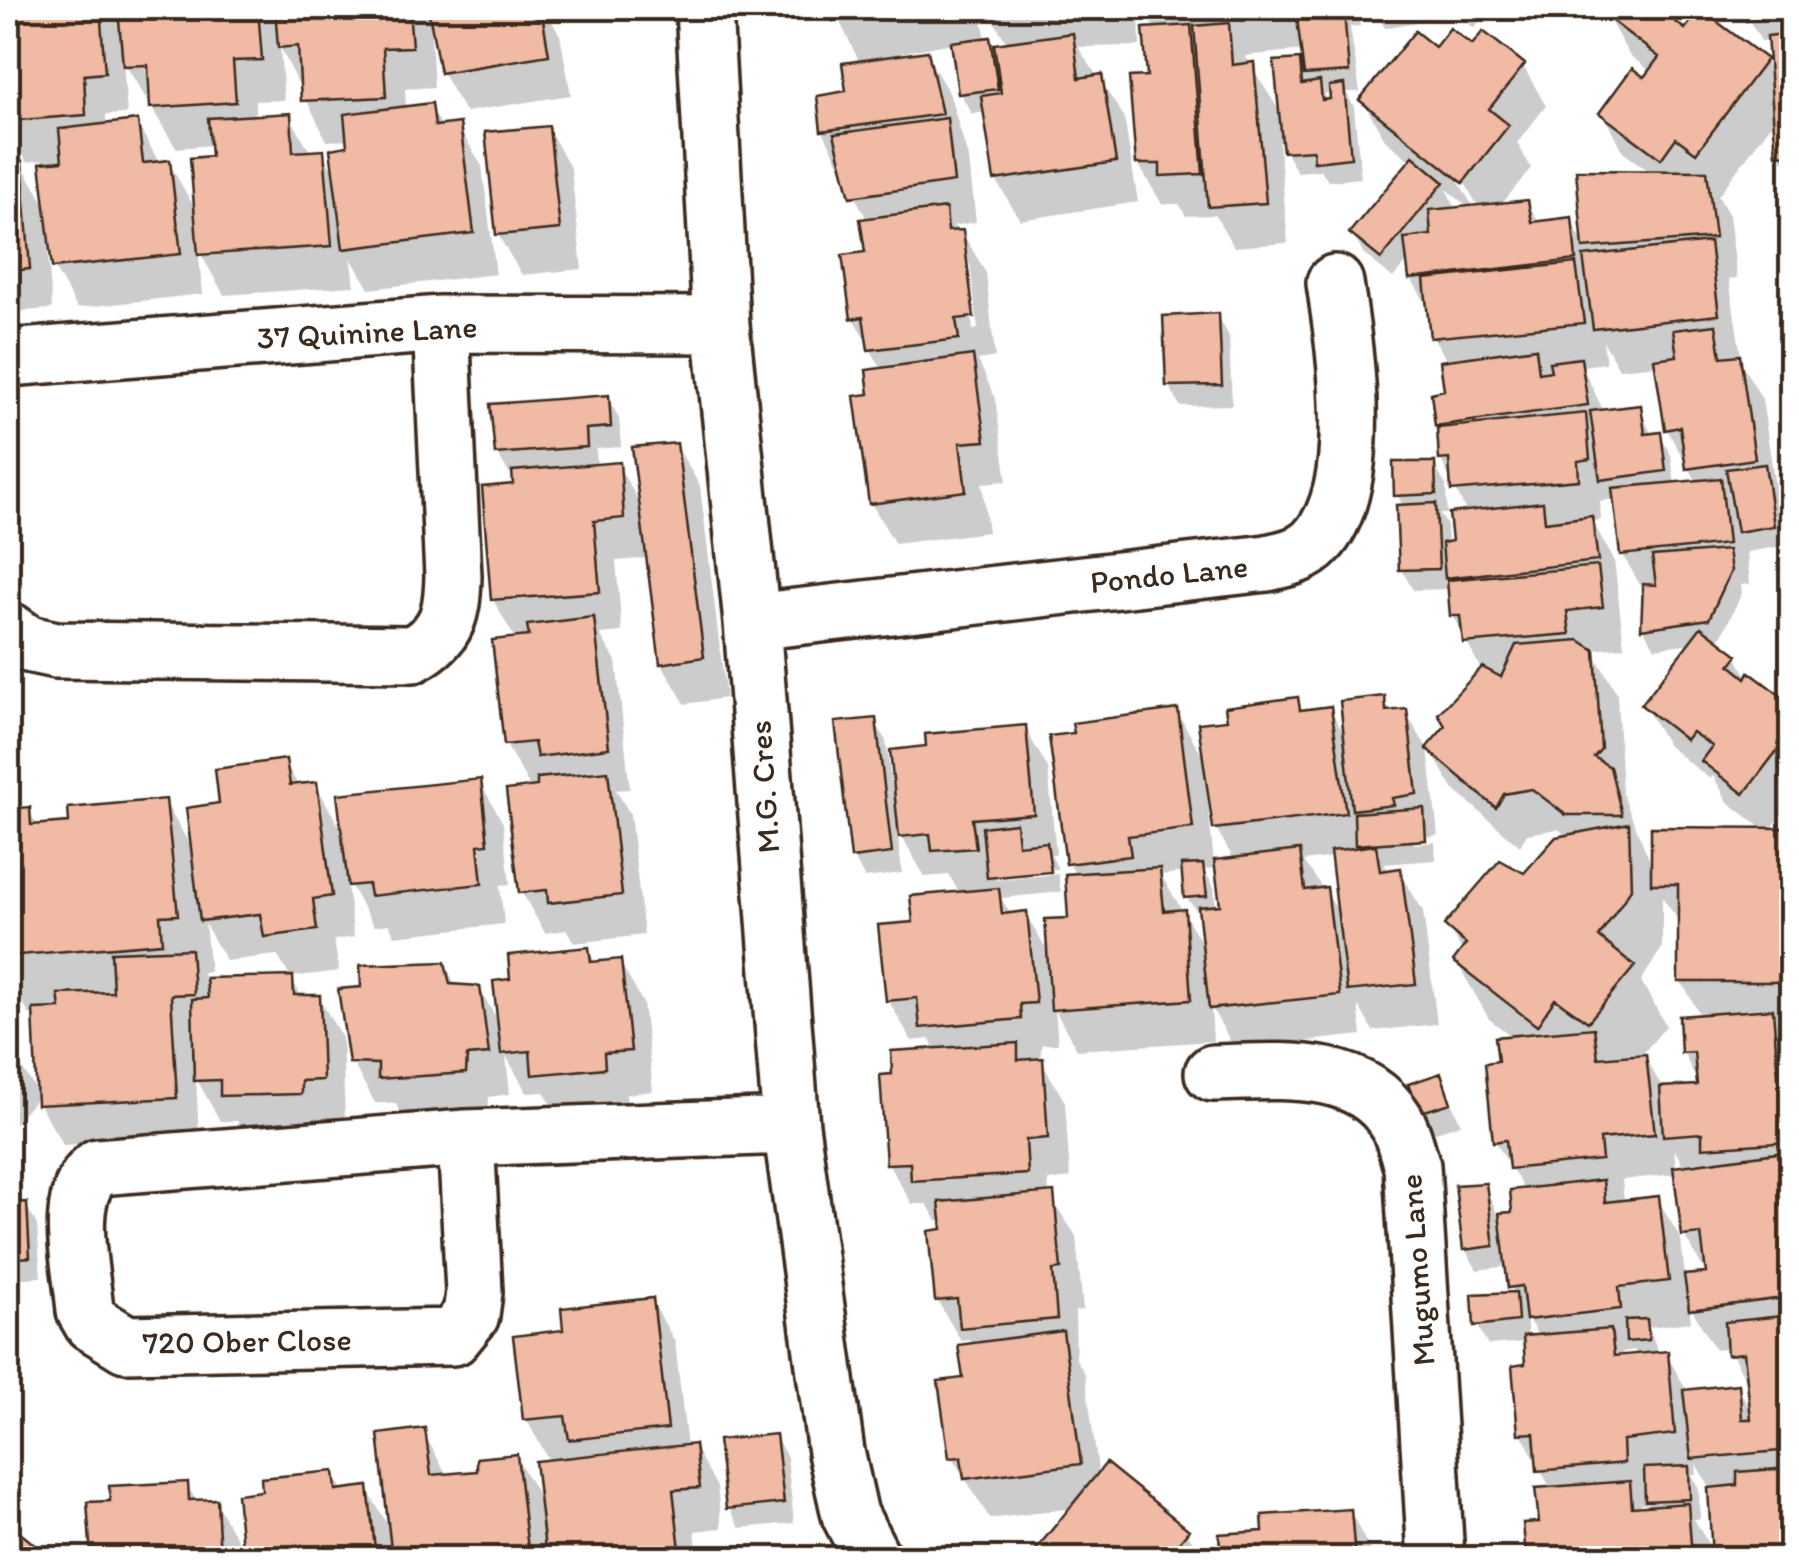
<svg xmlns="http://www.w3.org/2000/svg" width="1799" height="1566" viewBox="0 0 1799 1566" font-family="Itim,sans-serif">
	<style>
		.shadow { fill: #0003; fill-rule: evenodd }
		.building { fill: #f0baa4; stroke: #3b2a1e; stroke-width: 2.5 }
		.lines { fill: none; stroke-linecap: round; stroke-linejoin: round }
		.minor-casing { stroke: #3b2a1e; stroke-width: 62 }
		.minor { stroke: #fff; stroke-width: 55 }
		.labels { text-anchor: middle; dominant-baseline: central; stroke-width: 10; stroke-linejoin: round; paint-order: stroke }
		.street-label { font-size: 32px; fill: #3b2a1e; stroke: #fff }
	</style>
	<rect width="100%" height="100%" fill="#fff"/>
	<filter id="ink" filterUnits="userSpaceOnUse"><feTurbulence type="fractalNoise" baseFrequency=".01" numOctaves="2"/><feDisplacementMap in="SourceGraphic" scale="20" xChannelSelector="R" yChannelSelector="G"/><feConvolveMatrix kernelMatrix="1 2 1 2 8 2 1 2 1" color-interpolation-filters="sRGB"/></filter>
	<g filter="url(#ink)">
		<path class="shadow" d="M8,8H110L123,29L121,8H544L560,35L571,95L465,112L442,72L433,21H430L434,87L405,89L406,109L430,106L443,128L458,126L482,166L496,274L369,289L351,258L354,286L224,295L198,249L203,294L77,308L54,267L52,254H48L52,309L8,312V164L21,163L48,210L42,160L27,162L8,129ZM280,47L327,141L349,140L350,148L336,176L322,153H311L289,115L256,118L255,101L284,100ZM123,61L176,148L212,145L213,158L197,212L169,163L160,164L137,123L106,126V115L127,114Z
			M833,8H980L986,40L993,47L1008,45L986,8H1139L1140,46L1078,47L1124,117L1138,202L1020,220L996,180L986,112L972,114L960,93L953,43L899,53L900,58L926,54L950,95L969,161L976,222L953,226L962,232L986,273L995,357L978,360L995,398L1007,481L982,483L988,532L895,544L871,503L872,396L882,370L853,318L868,254L867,220L823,131L848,93L860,63ZM964,258L970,264L978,329L973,330Z
			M1142,8H1364L1357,10L1360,26L1350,27L1360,92H1346L1354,107L1361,178L1328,181L1321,170L1297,172L1279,141L1288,243L1234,247L1215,215L1186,216L1179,204H1162L1138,164L1155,29ZM1303,50L1304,62L1277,64L1282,115L1245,56ZM1332,93L1333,101L1329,102L1324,94Z
			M1373,8H1446L1450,15L1385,28Z
			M1449,8H1491L1474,28Z
			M1500,8H1526L1515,20Z
			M1607,8H1653L1686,32L1765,61L1772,74L1770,40L1761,41L1749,20L1748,8H1792V176L1779,154L1776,118L1718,196L1729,215L1737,278L1729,279L1741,356H1737L1762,399L1784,546L1747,552L1750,584L1741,585L1742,593L1720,639L1714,640L1736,656L1748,678L1792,707V802L1770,830H1792V1022H1777L1792,1046V1558H1528L1526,1525L1542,1524L1551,1489L1521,1433L1526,1342L1488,1345L1477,1325L1514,1294L1508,1266L1477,1270L1465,1249L1485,1185L1498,1216L1515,1214L1525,1191L1495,1141L1500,1063L1514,1038L1489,1019L1456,961L1463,952L1448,925L1524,876L1568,837L1558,829L1527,834L1520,846L1453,789L1429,748L1448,727L1482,671L1453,616L1449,589L1413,590L1402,570L1404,507L1397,495L1434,465L1446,485L1447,514H1440L1447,526L1448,544L1455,543L1467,513L1441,460L1439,425L1448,362L1433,337L1430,311L1411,278L1409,259L1393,278L1364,254L1352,234L1412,162L1386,141L1362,100L1435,50L1472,49L1523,66L1546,106L1517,143L1531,168L1501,205L1527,202L1540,224L1570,220L1585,246L1652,173L1625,154L1602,113L1651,72L1629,55L1606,14ZM1458,171L1479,208H1474L1454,174ZM1446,189L1469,208L1450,210L1454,205ZM1603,341L1619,369L1658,365L1667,430L1697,482L1675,485L1671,455L1659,434L1652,435L1639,407L1604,412L1582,366L1606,363ZM1616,499L1622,554L1645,593L1643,628L1655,648L1692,643L1644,705L1668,746L1710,779L1713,776L1728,802L1764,830L1654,871L1622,793L1617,694L1592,650L1624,647L1614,560L1592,521L1601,520L1600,501ZM1662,897L1681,924V981L1701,1017L1683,1052L1700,1087L1663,1089L1645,1057H1640L1666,1026L1641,981L1662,948ZM1674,1149L1685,1168L1676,1169ZM1676,1174L1684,1235L1707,1275L1685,1278L1681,1239L1657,1198L1624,1202L1622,1180ZM1689,1304L1715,1350L1729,1348L1751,1390L1753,1414L1738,1387L1688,1392L1666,1354L1659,1355L1649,1327L1691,1322ZM1526,1316L1539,1337L1528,1338ZM1634,1350L1637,1356L1625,1358L1622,1352ZM1696,1464L1711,1489L1715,1555L1694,1519H1700L1699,1489L1692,1475H1697ZM1649,1503L1652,1508L1643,1509L1640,1504Z
			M548,128L571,169L582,269L522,275L498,235Z
			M1218,316L1229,336L1232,405L1180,406L1169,385Z
			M608,398L619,418L621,447L596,449L597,467L618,465L642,507L676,445L700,486L726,698L685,704L662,664L649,558L616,561L622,632L600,634L616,661L630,789L616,790L630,814L644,935L574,943L567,930L545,933L522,893L532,790L506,745L516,640L493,600L516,487L515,473H509L497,453Z
			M1383,699L1392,713L1405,712L1428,749L1438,835L1414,839V844L1435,842L1436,860L1384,864L1389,872L1399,871L1423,911L1437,1024L1373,1031L1358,1005L1362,1035L1235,1049L1211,1007L1213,1041L1077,1050L1055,1010L1058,1044H1042L1040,1059L1065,1102L1070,1178L1048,1181L1049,1195L1076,1236L1083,1310L1075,1311L1076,1359L1085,1374L1099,1477L1187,1532L1199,1553L1223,1552L1265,1534L1350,1511L1374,1558H1033L1073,1508L990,1519L952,1457L973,1345L970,1340L961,1341L937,1300L943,1221H937L927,1204H912L888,1163L895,1076L936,1050L929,1039L912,1041L888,1000L915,924L960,894L949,875L925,877L897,828L902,873L865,878L853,857L874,720L886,741L892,787L929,748L1024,727L1048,768L1056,854H1051L1058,869L996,875V880L1058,874L1061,892L1001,898L1011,915L1026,914L1050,956L1071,920L1076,876L1069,863L1177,712L1203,757L1214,863L1234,860L1216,828L1230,722L1297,700L1304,712L1330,709L1347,739ZM1334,857L1341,915L1304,861ZM1218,868L1223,907L1216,908L1214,887L1204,870ZM1184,872L1186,897L1201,917L1205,948L1161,875Z
			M285,762L299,787L316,785L344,835L480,782L503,823L510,884L500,885L504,924L395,936L389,924L374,926L346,878L354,937L334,940L339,971L291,977L302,998H319L342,1038L345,1120L323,1121V1134L246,1136L237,1121H220L196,1078L199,1138L63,1145L39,1104V1095L8,1131V1047L39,1094L35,1014H29L8,976V812L28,810L38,827L71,824L165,802L194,852L222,806ZM205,924L226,961L277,955L291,978L207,981L202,973L210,972Z
			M588,950L596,964L620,962L643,1003L653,1091L626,1094L627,1108L558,1115L544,1092L527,1093L506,1056L510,1094L489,1097L488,1113L404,1119L395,1103H375L352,1062L363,990L444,964L457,987L479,988L501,1026L513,981Z
			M1440,1076L1461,1124L1432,1133L1420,1112Z
			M26,1205L37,1225L41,1277L8,1279V1206Z
			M652,1301L675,1342L687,1447L694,1446L717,1487L722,1528L695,1531L698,1558H246L239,1496L333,1474L343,1491L367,1489L391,1531L423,1431L447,1476L480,1473L516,1457L543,1503L550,1462L526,1419L566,1333Z
			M775,1436L787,1457L794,1523L740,1528L729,1508Z
			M187,1485L197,1502H215L239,1542L240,1558H94L90,1504Z"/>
		<path class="building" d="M8,8H100L105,73L84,75L86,115L8,121Z
			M118,8H258L262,60L233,61L236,102L150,108L148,65L123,66Z
			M275,8H409L412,47L383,48L386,97L301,101L298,46L278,48Z
			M428,8H541L549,55L440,73Z
			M830,8H906L833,21Z
			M1204,8H1282L1283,10L1205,18Z
			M1289,8H1340L1299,15L1289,14Z
			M1608,8H1657L1685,29L1700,9L1767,59L1696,153L1676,138L1661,159L1599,113L1632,68L1644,77L1659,57L1603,14Z
			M1746,8H1792V18L1746,21Z
			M1344,11L1349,72L1304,75L1297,18Z
			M1229,23L1232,65L1254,62L1266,203L1208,207L1194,26Z
			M1191,25L1203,174L1160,176V164H1136L1129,77L1147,76L1143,28Z
			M1450,28L1472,45L1483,31L1525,64L1489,109L1509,125L1463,183L1359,100L1415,31L1435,47Z
			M1073,33L1079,78L1102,74L1116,162L994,180L981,96L1001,93L994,44Z
			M1792,33V154L1776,155L1767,36Z
			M990,37L998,89L958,94L951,42Z
			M928,51L942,114L821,131L817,96L846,91L842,63Z
			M1300,59L1302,84L1320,81L1322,100L1330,99L1329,86L1344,84L1351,158L1314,162L1313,150L1283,152L1274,61Z
			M432,103L435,126L460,123L474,233L343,249L330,149L347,146L344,114Z
			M291,113L293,152L324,150L332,246L198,255L190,158L211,156L208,118Z
			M947,118L954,182L850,197L834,134Z
			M138,120L143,163L170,160L181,254L52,268L40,163L62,161L59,129Z
			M549,126L560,229L496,235L485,132Z
			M1413,156L1444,182L1381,259L1349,233Z
			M8,161H22L30,269L8,271Z
			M1576,170L1707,171L1715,238L1583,248Z
			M1528,200L1532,222L1572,217L1576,260L1409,279L1404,238L1431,235L1429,210Z
			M946,208L948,231L963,230L974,317L956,319L959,339L868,350L863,317L851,319L842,255L865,252L860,219Z
			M1710,242L1719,315L1593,329L1583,256Z
			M1576,263L1584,323L1430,338L1424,279Z
			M1219,313L1222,385L1166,386L1163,316Z
			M1716,325L1721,357L1740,355L1755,459L1686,469L1680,427L1665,430L1654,359L1677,356L1673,330Z
			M1536,348L1539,373L1551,371L1549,362L1581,358L1588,405L1435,426L1431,393L1444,390L1440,361Z
			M973,355L985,441L960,443L966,491L869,504L854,396L869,394L866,370Z
			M609,395L611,427L586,429L587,447L495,454L490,404Z
			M1641,405L1645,434L1661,432L1666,471L1600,480L1590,411Z
			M1586,413L1590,459L1578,461L1579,480L1451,491L1449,459L1439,460L1437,428Z
			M677,443L704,657L660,664L632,447Z
			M620,462L624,518L594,521L600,592L491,600L482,487L513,484L512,471Z
			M1393,462H1435L1436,494L1394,496Z
			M1765,464L1774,526L1737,532L1726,469Z
			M1721,478L1728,544L1620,555L1612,488Z
			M1543,502L1545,522L1592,516L1598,561L1445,578L1442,543L1452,541L1449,513Z
			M1436,503L1439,569L1399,570L1396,505Z
			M1728,550L1731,571L1709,619L1641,629L1643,584L1656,585L1652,556Z
			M1598,566L1603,607L1567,611L1570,634L1463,643L1460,616H1450L1447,580Z
			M594,617L609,748L537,757L534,742L504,745L492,640L529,636L527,625Z
			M1701,627L1738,655L1730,665L1746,678L1749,672L1792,704V731L1744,794L1701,761L1712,746L1692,732L1686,740L1641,705Z
			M1579,640L1595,650L1601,749L1594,757L1610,767L1622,815H1566L1532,789L1504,794L1496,808L1426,748L1445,726L1438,714L1482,667L1501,677L1516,645Z
			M1385,696L1386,711L1407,709L1417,794L1392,798L1394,805L1352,810L1340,701Z
			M1298,697L1300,710L1331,706L1346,813L1213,829L1198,723L1227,720L1225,707Z
			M1178,709L1193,828L1128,836L1131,856L1066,864L1049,736L1074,733L1072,723Z
			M876,718L892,853L851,858L835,722Z
			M1026,725L1034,814L972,819L976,848L932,851L930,834L899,837L890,750L926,746L925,734Z
			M286,759L290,785L317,782L332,896L313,899L317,930L264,937L260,914L200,921L186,808L219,803L215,769Z
			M608,771L622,895L548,903L547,890L519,893L506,790L537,786V778Z
			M481,779L488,844L478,845L482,884L370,896L368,884L348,886L337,794Z
			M166,799L178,915L160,916L162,943L8,956V809L30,807L31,825L69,822L68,808Z
			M1424,808L1426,840L1355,845L1354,813Z
			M1016,823L1018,845L1047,842L1051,872L987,878L982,827Z
			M1629,823L1631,889L1599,937L1635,966L1588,1022L1555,999L1537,1026L1453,961L1466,944L1444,925L1500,860L1524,873L1556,837Z
			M1651,827L1792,828V982H1678V884H1651Z
			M1376,845L1380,871L1401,868L1416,984L1347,991L1330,851Z
			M1300,850L1305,890L1327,887L1340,995L1209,1009L1198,907L1220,905L1214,860Z
			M1203,864L1207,896L1184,898L1181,865Z
			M1160,868L1164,911L1185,909L1191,1000L1051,1010L1045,919L1068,918L1065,874Z
			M999,888L1002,914L1027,911L1036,1003L1020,1004L1021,1019L920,1028L917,998L886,1001L878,925L913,922L910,896Z
			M589,947L591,962L621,959L631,1051L604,1053L605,1068L532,1075L530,1051L501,1054L493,981L510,979L508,955Z
			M191,949L194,994L171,995L177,1098L37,1105L33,1009L60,1008L58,994L113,992L111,952Z
			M445,962L450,984L480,986L489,1054L467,1056L466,1073L378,1079V1064L349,1063L338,989L361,987L360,965Z
			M293,976L294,995H320L323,1080L301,1081V1094L220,1096V1080L194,1081L192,999L208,998L206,978Z
			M1773,1009L1780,1101H1792V1142L1702,1148V1133L1663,1136L1660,1087L1697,1085L1694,1052L1681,1053L1679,1016Z
			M1594,1028L1598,1058L1646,1054L1655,1134L1600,1139L1602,1160L1509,1169L1506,1140L1493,1142L1485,1063L1498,1061L1495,1037Z
			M1018,1043V1060L1043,1058L1048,1138L1026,1140L1028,1174L911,1181L910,1163L886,1164L880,1075L892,1074L891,1051Z
			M1441,1073L1451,1103L1418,1113L1408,1084Z
			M1792,1151V1297L1689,1310L1684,1275L1706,1273L1701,1234L1682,1236L1673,1167Z
			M1603,1180L1605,1202L1659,1196L1669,1281L1619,1287L1621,1309L1526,1320L1522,1286L1508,1288L1499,1213L1512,1212L1510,1190Z
			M1486,1183L1494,1246L1463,1250L1455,1185Z
			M1054,1192L1061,1269L1053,1270L1057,1319L960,1328L957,1299L935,1301L928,1231L942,1229L939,1202Z
			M27,1202L30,1257L8,1259V1203Z
			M1516,1292L1518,1321L1474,1326L1472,1294Z
			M653,1298L668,1429L569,1440L565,1416L523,1420L513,1336L563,1330L561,1308Z
			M1792,1315V1450L1691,1459L1683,1390L1739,1384L1742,1419H1751L1744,1353L1727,1355L1725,1322Z
			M1647,1319L1649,1340L1626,1342L1625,1320Z
			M1611,1329L1614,1356L1668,1351L1675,1434L1623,1440L1624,1463L1537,1471L1534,1433L1518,1434L1512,1366L1525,1364L1523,1336Z
			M1063,1331L1081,1464L964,1479L961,1457L949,1458L938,1381L963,1378L958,1345Z
			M425,1428L431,1475L477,1471V1458L517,1454L529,1558H460V1554L392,1558L378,1434Z
			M776,1434L784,1503L726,1509L718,1440Z
			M695,1444L700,1488L673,1490L681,1558H546L535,1461Z
			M1106,1463L1189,1530L1170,1553L1176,1558H1029Z
			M1689,1466L1690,1499L1645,1501L1644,1468Z
			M1792,1468V1558H1712L1708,1488L1737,1485V1472Z
			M334,1471L336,1490L368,1486L376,1558H243L237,1494L262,1491L261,1478Z
			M1630,1481L1632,1507L1688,1503L1692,1558H1526L1523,1523L1539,1522L1535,1488Z
			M188,1482L189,1500L217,1499L220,1558H91L87,1502L110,1501L109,1486Z
			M1351,1509L1355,1558H1201V1550L1220,1549L1219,1534L1263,1531L1262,1515Z
			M8,1523L51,1558H8Z"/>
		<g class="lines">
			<defs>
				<path id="minor" d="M704,8L721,325L752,622L791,1126L836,1452L850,1515L872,1558
					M8,358L441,324L721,325
					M752,622L1267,563C1284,559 1303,556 1316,542C1367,489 1345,350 1335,283
					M8,630L28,644L56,650L413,654C448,635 452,613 453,576L441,324
					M1213,1073C1273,1072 1358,1060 1396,1121C1404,1134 1407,1152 1412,1166L1436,1558
					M466,1138L474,1292L471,1315L453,1337L126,1344L92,1323L85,1311C82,1268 61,1197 98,1167L466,1138L791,1126"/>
			</defs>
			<use href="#minor" class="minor-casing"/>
			<use href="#minor" class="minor"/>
		</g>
	</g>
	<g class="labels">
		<g class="street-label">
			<text transform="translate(367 332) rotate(-3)">37 Quinine Lane</text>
			<text transform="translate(1169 574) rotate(-6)">Pondo Lane</text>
			<text transform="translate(764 787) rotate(-94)">M.G. Cres</text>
			<text transform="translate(1417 1270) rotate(-94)">Mugumo Lane</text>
			<text transform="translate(247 1341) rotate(-1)">720 Ober Close</text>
		</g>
	</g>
	<rect width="1799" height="1566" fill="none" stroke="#fff" stroke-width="40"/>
	<rect x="20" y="20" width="1759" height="1526" fill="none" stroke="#3b2a1e" stroke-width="4" filter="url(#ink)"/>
</svg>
